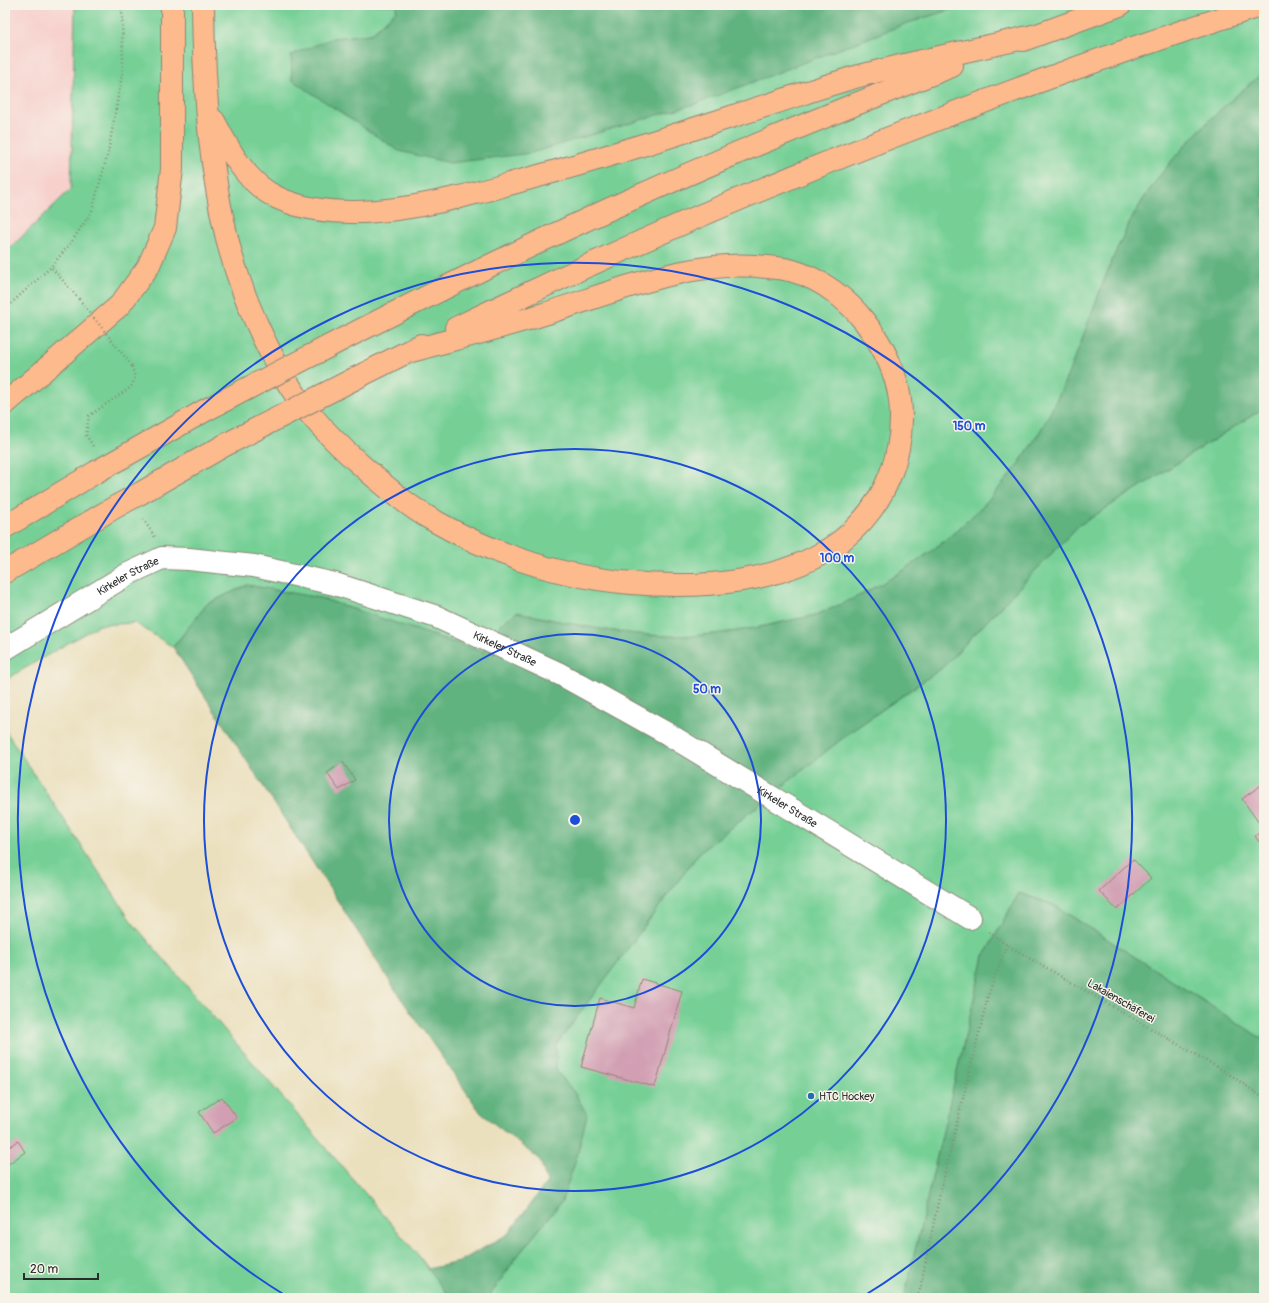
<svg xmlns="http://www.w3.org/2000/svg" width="1269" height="1303" viewBox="0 0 1269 1303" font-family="Pangolin,sans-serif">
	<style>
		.built { fill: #f7d0cc }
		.green { fill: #76d096; stroke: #507e60 }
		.forest { fill: #60b27f; stroke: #466e55 }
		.building { fill: #d19eb2 }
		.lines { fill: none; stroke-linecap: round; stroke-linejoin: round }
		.minor-casing { stroke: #8b8674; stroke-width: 24 }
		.highway-casing { stroke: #8b8674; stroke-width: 24 }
		.path { stroke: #8b8674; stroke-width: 2.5; stroke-dasharray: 1 3; stroke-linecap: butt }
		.minor { stroke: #fff; stroke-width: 22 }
		.highway { stroke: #fcba8d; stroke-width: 22 }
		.highway-bridge-casing { stroke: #8b8674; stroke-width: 24; stroke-linecap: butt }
		.path-bridge { stroke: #8b8674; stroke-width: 2.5; stroke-dasharray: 1 3; stroke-linecap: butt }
		.highway-bridge { stroke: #fcba8d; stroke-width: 22 }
		.ring { fill: none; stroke: #1d4ed8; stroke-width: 2 }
		.poi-dot { fill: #1f6fb2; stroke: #f7f3e8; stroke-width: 1.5 }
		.labels { text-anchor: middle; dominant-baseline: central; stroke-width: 3; stroke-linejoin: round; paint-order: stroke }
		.street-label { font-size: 11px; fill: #2b2b2b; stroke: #f7f3e8 }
		.poi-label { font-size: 11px; fill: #2b2b2b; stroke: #f7f3e8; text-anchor: start }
		.centre { fill: #1d4ed8; stroke: #f7f3e8; stroke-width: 2 }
		.ring-label { font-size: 12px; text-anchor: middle; font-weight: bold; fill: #1d4ed8; stroke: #f7f3e8; stroke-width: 3; stroke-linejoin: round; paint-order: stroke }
	</style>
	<rect width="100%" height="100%" fill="#f7f3e8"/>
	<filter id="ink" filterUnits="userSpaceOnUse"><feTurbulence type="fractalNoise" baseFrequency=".025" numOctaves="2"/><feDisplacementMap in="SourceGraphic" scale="8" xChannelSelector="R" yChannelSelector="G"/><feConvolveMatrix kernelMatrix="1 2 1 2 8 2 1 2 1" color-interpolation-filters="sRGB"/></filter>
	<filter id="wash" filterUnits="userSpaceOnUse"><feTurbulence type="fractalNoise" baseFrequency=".012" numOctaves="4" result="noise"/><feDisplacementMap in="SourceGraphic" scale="16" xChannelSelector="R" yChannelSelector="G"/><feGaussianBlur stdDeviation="0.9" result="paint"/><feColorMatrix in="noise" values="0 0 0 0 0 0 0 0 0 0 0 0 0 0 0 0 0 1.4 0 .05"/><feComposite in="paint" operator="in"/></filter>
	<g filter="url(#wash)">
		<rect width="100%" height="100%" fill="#ebe0be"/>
		<path class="built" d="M5,5H75L71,189L5,253Z"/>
		<path class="green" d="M75,5H397L396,11L371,34L333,38L905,24L964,5H1264V72C1217,111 1174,151 1141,203C1103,265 1086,342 1053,407C1007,502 916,576 818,614C807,618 794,619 783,622C744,631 705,637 665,636C615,634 566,623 517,612L502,623L483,652L320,598L247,585L207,604L173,647L135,623L99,625L10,677L5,684V253L71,189Z
			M1264,408V1040L1054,905L1019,893L984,956L904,1298H488L516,1258L562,1201L576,1095L556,1070V1045L699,853L849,733L942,668L1078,526Z
			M5,730L131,921L419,1256L450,1298H5Z"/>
		<path class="forest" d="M397,5H964L905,24L698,103L531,153L450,163L399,151L292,80L291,55L333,38L371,34L396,11Z
			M1264,72V408L1078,526L942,668L849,733L699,853L556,1045V1070L576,1095L587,1115L577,1156L562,1201L516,1258L488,1298H450L428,1269L459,1262L508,1234L547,1182L540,1160L481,1113L400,997L173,647L207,604L247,585L320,598L483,652L502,623L517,612C566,623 615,634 665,636C705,637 744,631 783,622C794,619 807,618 818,614C916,576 1007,502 1053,407C1086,342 1103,265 1141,203C1174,151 1217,111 1264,72Z
			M1019,893L1054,905L1264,1040V1298H904L984,956Z"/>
		<g id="blocks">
			<path class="building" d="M343,762L355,780L339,790L327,773Z
				M1264,783V849L1255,836L1264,830L1242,799Z
				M1133,859L1151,878L1117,910L1099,891Z
				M642,979L682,991L655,1087L581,1067L600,998L634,1008Z
				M222,1097L237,1118L213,1133L199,1112Z
				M18,1141L25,1152L7,1165L5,1150Z"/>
		</g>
	</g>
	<g filter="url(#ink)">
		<use href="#blocks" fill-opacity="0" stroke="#8b8674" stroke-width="1"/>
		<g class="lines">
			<defs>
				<g id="minor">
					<path id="s1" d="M5,649L128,574L162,558L189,559L254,566L335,584L437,617L560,674L668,734L970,918"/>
				</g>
				<path id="highway" d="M203,5C204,86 209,171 230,250C244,302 276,374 311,415C326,433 344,450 361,465C383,484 406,505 431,519C492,554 561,577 631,583C700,589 785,584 842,540C885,506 906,453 900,400C896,370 883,345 864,321C847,299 821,279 793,271C785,268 775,268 767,267C691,258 615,292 544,314C500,328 454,339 408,352
					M1023,40L1120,5
					M214,121C229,150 247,184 278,198C351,231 458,198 531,178C613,156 693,129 774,103C802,94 830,84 859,76C917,61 977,49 1037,35
					M456,328C716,201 986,94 1262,5
					M341,340C440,290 539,240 641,195C743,149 847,107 952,66
					M354,379L421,345
					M5,404L120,305L148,267L165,228L172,169V5
					M121,458L204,411
					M139,494L225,445
					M5,527L96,472
					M5,572L117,506"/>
			</defs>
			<use href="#minor" class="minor-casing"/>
			<use href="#highway" class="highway-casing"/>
			<path class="path" d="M79,299L51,267L72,241L92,211L108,153L123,69L122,5
				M5,309L51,267
				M93,446L86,435L89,416L131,387L135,378L132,366
				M143,519L155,537
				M989,932L1007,945L1229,1074L1264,1098
				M918,1298L940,1193L988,996L1007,945"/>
			<use href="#minor" class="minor"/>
			<use href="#highway" class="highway"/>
			<defs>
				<path id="highway-bridge" d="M204,411L341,340
					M225,445L354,379
					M96,472L121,458
					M117,506L139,494"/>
			</defs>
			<use href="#highway-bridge" class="highway-bridge-casing"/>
			<path class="path-bridge" d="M79,299L132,366"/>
			<use href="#highway-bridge" class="highway-bridge"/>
		</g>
	</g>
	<g class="ring">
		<circle cx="575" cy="820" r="186"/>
		<circle cx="575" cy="820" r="371"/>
		<path d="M288 1297A557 557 0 1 1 862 1297"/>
	</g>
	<circle class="poi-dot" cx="811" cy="1096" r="4"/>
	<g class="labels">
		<g class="street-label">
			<text stroke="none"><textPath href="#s1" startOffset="143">Kirkeler Straße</textPath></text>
			<text stroke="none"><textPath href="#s1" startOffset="539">Kirkeler Straße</textPath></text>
			<text stroke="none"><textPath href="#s1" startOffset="863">Kirkeler Straße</textPath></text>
			<text transform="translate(1121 1001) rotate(30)">Lakaienschäferei</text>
		</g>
		<g class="poi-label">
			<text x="819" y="1096">HTC Hockey</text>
		</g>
	</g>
	<circle cx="575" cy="820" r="6" class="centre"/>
	<g class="ring-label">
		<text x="969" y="430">150 m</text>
		<text x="837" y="562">100 m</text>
		<text x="707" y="693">50 m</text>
	</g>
	<rect width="1269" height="1303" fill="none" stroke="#f7f3e8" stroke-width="20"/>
	<path d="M24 1273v6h74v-6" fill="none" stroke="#2b2b2b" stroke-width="2"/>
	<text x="30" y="1273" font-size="12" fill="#2b2b2b" stroke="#f7f3e8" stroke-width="3" paint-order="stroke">20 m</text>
</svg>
